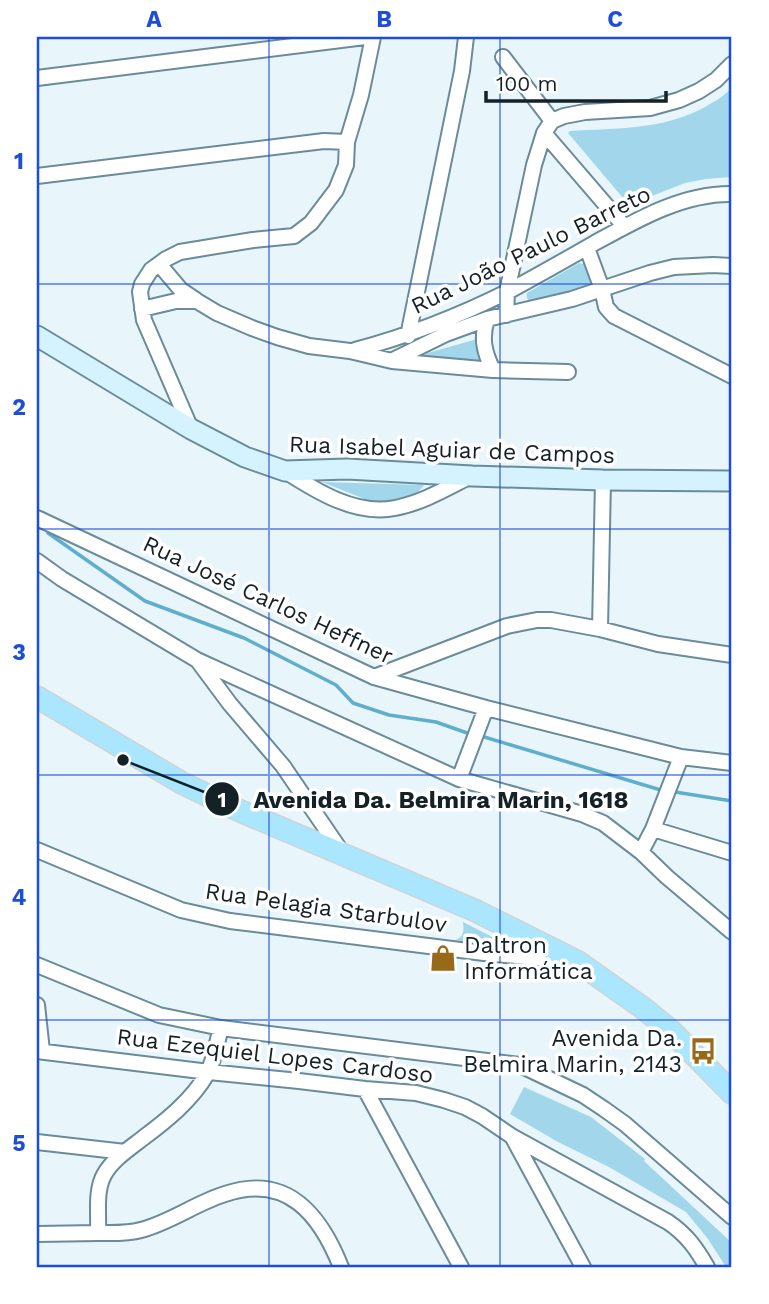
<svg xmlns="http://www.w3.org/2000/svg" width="769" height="1304" viewBox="0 0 769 1304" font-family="'Work Sans',sans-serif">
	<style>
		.green { fill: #a1d6eb }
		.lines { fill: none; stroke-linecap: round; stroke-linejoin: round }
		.stream { stroke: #5eaecc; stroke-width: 3.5 }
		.street-casing { stroke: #6a8b98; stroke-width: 18 }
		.secondary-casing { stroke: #6a8b98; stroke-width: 23 }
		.primary-casing { stroke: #d0d3d4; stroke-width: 24 }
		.street { stroke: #fff; stroke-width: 14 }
		.secondary { stroke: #d4f3fe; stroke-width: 19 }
		.primary { stroke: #aae6fd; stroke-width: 21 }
		.grid { fill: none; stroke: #1d4ed8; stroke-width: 2; stroke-opacity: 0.55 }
		.labels { text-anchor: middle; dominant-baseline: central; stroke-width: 7; stroke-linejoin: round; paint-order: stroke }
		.street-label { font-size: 23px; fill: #142127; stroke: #fff }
		.poi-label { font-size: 23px; fill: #142127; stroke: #fff; text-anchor: start }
		.leader { fill: none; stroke: #142127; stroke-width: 2.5 }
		.callout-dot { fill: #142127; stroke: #fff; stroke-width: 2.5 }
		.mark-label { font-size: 21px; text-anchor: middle; font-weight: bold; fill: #fff }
		.callout-label { font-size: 24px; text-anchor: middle; font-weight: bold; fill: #142127; stroke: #fff; stroke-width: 7; stroke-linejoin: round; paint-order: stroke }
		.neatline { fill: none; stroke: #1d4ed8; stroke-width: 2.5 }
		.grid-label { font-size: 23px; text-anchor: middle; font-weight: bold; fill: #1d4ed8 }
	</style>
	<rect width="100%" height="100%" fill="#e8f6fc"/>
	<path class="green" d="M732,87V177L706,179L685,183L629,205L568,133L570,131C617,128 663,130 705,107C715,101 725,96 732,87Z
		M579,263L587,265L595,280L592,288L531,302C527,300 526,297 527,293Z
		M477,339C483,348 484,358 479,368L414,357Z
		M322,482L424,485L400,513Z
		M463,922L508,945L507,949L455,940C464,937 464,931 463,922Z
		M524,1087L591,1117L645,1159L644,1161L732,1243V1267H726L708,1239L686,1212L609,1167L558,1142L510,1114Z"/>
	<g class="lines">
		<path class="stream" d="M48,533L145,601L244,638L336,685L353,703L389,715L436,722L470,734
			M481,736L664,791
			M675,792L732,801"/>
		<defs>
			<path id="street" d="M503,57L552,121
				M37,78L365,37
				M544,133L624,226
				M37,176L324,141L347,142
				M587,248L602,289L606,307L614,316L732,376
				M159,264L181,290L196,300
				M142,309L176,301H197L217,313L252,328L277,337L309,346L350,351L392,361L493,370L568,372
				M506,315L507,292L534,165L544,133L552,121L564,116L585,112L650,108L679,100L699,91L716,80L732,64
				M487,319C481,338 484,352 493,370
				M408,336L462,71L466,37
				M355,350C408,336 459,316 509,291C537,276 565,260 593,244C635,221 682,193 732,194
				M393,360L446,334L487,319L572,299L650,273L674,267L713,265L732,266
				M191,429L144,320L140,292L142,284L151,270L166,259L180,252L253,240L294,236L311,223L336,190L346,165L347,142L361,95L373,37
				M285,471C316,491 356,516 395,508C422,503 447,488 471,476
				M37,518L374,677L486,708L681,757L732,763
				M37,561L62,579L197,660L459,779L582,814L603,823L641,852L653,829L732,853
				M600,629L603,480
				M198,661L230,704L283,766L343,854
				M374,677L507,626L537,620H551L600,629L658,644L732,655
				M459,779L486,708
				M653,829L681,757
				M37,850L181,910L230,921L484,953L567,961
				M641,852L667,877L732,932
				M37,965L159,1015L221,1028L520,1065L583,1095L604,1109L625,1124L732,1217
				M37,1005L42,1051
				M221,1028C217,1041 214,1062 207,1074C192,1100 166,1121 143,1138C129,1149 112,1160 104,1175C95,1191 99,1215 98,1233C112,1233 127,1234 141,1230C171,1222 196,1203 225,1194C287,1173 320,1214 341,1267
				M37,1051L209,1072L299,1081L365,1089L416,1093L444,1100L465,1107L482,1116L513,1137L668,1222C687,1235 696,1248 707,1267
				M365,1089L461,1267
				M513,1138L583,1267
				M37,1142L125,1152
				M37,1234L98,1233"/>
			<path id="secondary" d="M37,336L191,429L245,457L285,471L347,469L472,476L603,480L732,481"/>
			<path id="primary" d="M37,697L182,783L238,810L474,910L578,962L643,1008L670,1030L732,1093"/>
		</defs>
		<use href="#street" class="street-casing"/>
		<use href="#secondary" class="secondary-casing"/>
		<use href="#primary" class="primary-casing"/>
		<use href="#street" class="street"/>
		<use href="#secondary" class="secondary"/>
		<use href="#primary" class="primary"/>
	</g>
	<path class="grid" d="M269,37V1267M500,37V1267M37,284H732M37,529H732M37,775H732M37,1020H732"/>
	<defs>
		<symbol id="shop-bare" viewBox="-9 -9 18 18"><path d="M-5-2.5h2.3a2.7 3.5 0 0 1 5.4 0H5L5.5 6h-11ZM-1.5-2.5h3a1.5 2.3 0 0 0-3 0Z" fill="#99691a" stroke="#fff" stroke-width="2.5" paint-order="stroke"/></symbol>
		<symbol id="bus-bare" viewBox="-9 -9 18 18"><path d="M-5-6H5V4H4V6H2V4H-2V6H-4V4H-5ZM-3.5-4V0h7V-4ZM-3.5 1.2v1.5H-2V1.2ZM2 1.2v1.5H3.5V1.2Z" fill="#99691a" stroke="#fff" stroke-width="2.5" paint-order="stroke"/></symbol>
	</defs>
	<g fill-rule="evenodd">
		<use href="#shop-bare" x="424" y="939" width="38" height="38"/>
		<use href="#bus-bare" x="684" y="1032" width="38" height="38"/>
	</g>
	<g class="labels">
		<g class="street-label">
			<text transform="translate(531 250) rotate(-26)">Rua João Paulo Barreto</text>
			<text transform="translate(452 450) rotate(2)">Rua Isabel Aguiar de Campos</text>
			<text transform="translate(268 600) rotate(25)">Rua José Carlos Heffner</text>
			<text transform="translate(326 908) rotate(8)">Rua Pelagia Starbulov</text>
			<text transform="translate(275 1056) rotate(7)">Rua Ezequiel Lopes Cardoso</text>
		</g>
		<g class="poi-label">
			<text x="464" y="945">Daltron<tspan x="464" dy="26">Informática</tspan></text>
			<text x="682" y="1038" text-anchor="end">Avenida Da.<tspan x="682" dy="26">Belmira Marin, 2143</tspan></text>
		</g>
	</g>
	<path class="leader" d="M123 760L222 799"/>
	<g class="callout-dot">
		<circle cx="123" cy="760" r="7"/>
		<circle cx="222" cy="799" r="18"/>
	</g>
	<g class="mark-label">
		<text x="222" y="807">1</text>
	</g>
	<g class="callout-label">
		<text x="441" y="808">Avenida Da. Belmira Marin, 1618</text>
	</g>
	<rect width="769" height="1304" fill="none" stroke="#ffffff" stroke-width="77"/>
	<path d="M486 91v10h180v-10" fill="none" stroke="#142127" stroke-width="3.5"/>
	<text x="496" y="91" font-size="21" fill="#142127" stroke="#ffffff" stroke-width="5" paint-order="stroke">100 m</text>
	<rect x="38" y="38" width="692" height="1228" class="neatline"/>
	<g class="grid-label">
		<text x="154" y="27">A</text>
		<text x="384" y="27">B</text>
		<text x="615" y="27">C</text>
		<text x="19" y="169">1</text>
		<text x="19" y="415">2</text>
		<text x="19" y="660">3</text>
		<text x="19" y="905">4</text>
		<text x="19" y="1151">5</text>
	</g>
</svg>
